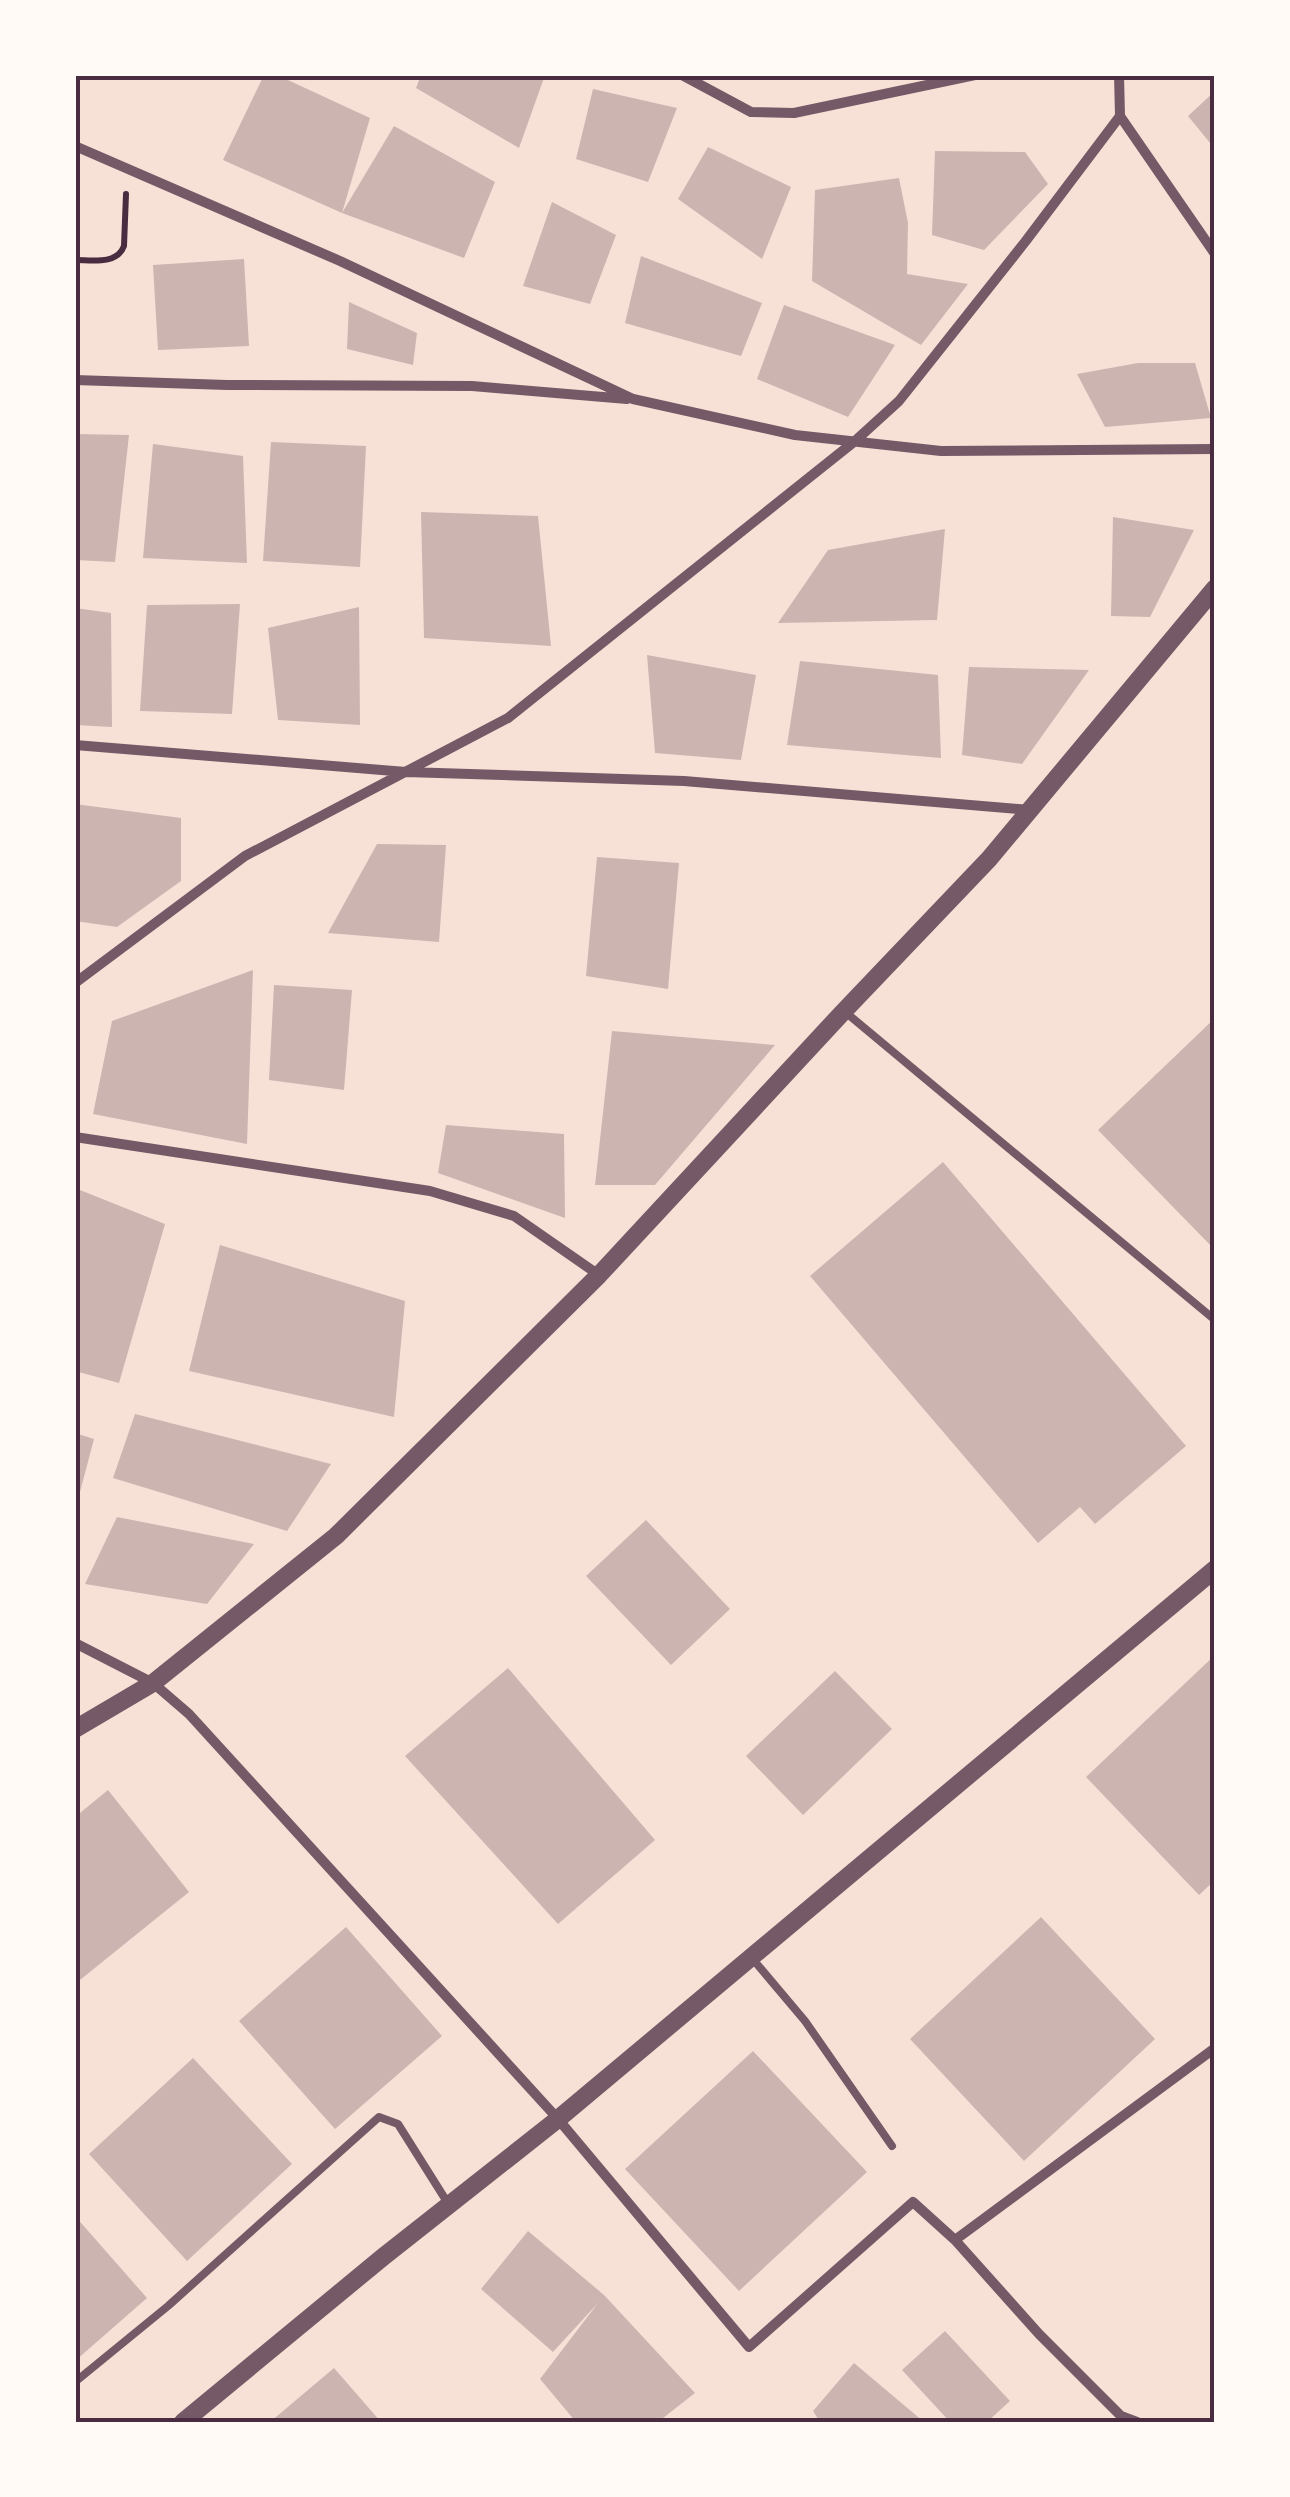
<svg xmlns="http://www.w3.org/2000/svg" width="1290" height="2497" viewBox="0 0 1290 2497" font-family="Manrope,sans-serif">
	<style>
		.building { fill: #ccb4b1 }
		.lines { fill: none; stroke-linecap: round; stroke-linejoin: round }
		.path { stroke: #4a2c40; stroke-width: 6 }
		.service { stroke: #755966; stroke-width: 8 }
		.minor { stroke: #755966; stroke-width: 10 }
		.tertiary { stroke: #755966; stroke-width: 18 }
		.neatline { fill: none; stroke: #4a2c40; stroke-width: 4 }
	</style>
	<rect width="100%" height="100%" fill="#f7e1d7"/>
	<path class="building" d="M264,75H277L370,118L342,213L394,126L495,182L464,258L342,213L223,160Z
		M421,75H545L519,148L416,88Z
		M593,89L677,108L648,182L576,159Z
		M1215,91V149L1188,116Z
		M708,147L791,187L762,259L678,199Z
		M935,151L1025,152L1048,184L984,250L932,235Z
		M899,178L908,223L907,274L968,284L921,345L812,281L815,190Z
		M552,202L616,235L590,304L523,286Z
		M641,256L762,303L741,356L625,323Z
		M244,259L249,346L158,350L153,265Z
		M349,302L417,333L413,365L347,349Z
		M784,305L895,345L848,417L757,379Z
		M1138,363H1195L1211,418L1105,427L1077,374Z
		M75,434L129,435L115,562L75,560Z
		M271,442L366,446L360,567L263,561Z
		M153,444L243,456L247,563L143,558Z
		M421,512L538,516L551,646L424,638Z
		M1113,517L1194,530L1150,617L1111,616Z
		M945,529L937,620L778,623L828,550Z
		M240,604L232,714L140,711L147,605Z
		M359,607L360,725L278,720L268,628Z
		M75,608L111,613L112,727L75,725Z
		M647,655L756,675L741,760L655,753Z
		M800,661L938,675L941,758L787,745Z
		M969,667L1089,670L1022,764L962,755Z
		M75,804L181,818V881L117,927L75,921Z
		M377,844L446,845L439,942L328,933Z
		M597,857L679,863L668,989L586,976Z
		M253,970L247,1144L93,1114L112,1021Z
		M274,985L352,990L344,1090L269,1080Z
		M1215,1018V1250L1098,1130Z
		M612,1031L775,1045L655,1185H595Z
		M446,1125L564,1134L565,1218L438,1173Z
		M943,1162L1186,1446L1095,1524L1080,1507L1038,1543L810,1276Z
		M75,1188L165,1224L119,1383L75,1371Z
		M220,1245L405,1301L394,1417L189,1371Z
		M135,1414L331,1464L287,1531L113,1478Z
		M75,1433L94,1439L76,1507L75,1506Z
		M117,1517L254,1544L207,1604L85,1584Z
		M646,1520L730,1609L671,1665L586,1576Z
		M1215,1655V1880L1199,1895L1086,1777Z
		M508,1668L655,1840L558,1924L405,1756Z
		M835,1671L892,1729L803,1815L746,1756Z
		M108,1790L189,1892L75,1984V1817Z
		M1041,1917L1155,2039L1024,2161L910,2039Z
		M346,1927L442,2036L335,2129L239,2021Z
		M753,2051L867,2172L739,2291L625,2169Z
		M193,2058L292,2164L187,2261L89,2154Z
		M75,2216L147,2298L75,2361Z
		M528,2231L604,2295L695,2393L658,2422H576L540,2379L598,2303L553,2352L481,2289Z
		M945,2331L1010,2401L987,2422H950L902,2370Z
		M854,2363L924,2422H820L813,2411Z
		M334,2368L381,2422H270Z"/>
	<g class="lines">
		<path class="path" d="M75,260C92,260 117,265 124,246L126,194"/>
		<path class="service" d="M844,1011L1215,1320
			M751,1957L805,2021L892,2146
			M75,2382L168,2306L379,2117L398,2124L449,2205"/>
		<path class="minor" d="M682,75L751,112L794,113L975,75
			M1120,116L1215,254
			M75,146L340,261L633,399L795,435L941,451L1215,449
			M75,380L227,385L472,386L627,399
			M75,745L406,772L684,781L1030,810
			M75,983L245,856L508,718L855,441L899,401L1025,242L1120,116L1119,75
			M75,1137L430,1191L514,1216L599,1275
			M75,1643L153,1683L189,1714L558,2119L749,2347L913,2202L955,2240L1039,2334L1121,2416L1137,2422
			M955,2240L1215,2048"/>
		<path class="tertiary" d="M75,1729L153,1683L336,1536L599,1275L844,1011L989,859L1215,588
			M183,2422L383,2257L558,2119L1215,1569"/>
	</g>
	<rect width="1290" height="2497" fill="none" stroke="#fffaf5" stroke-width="155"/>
	<rect x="78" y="78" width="1134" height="2342" class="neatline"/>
</svg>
